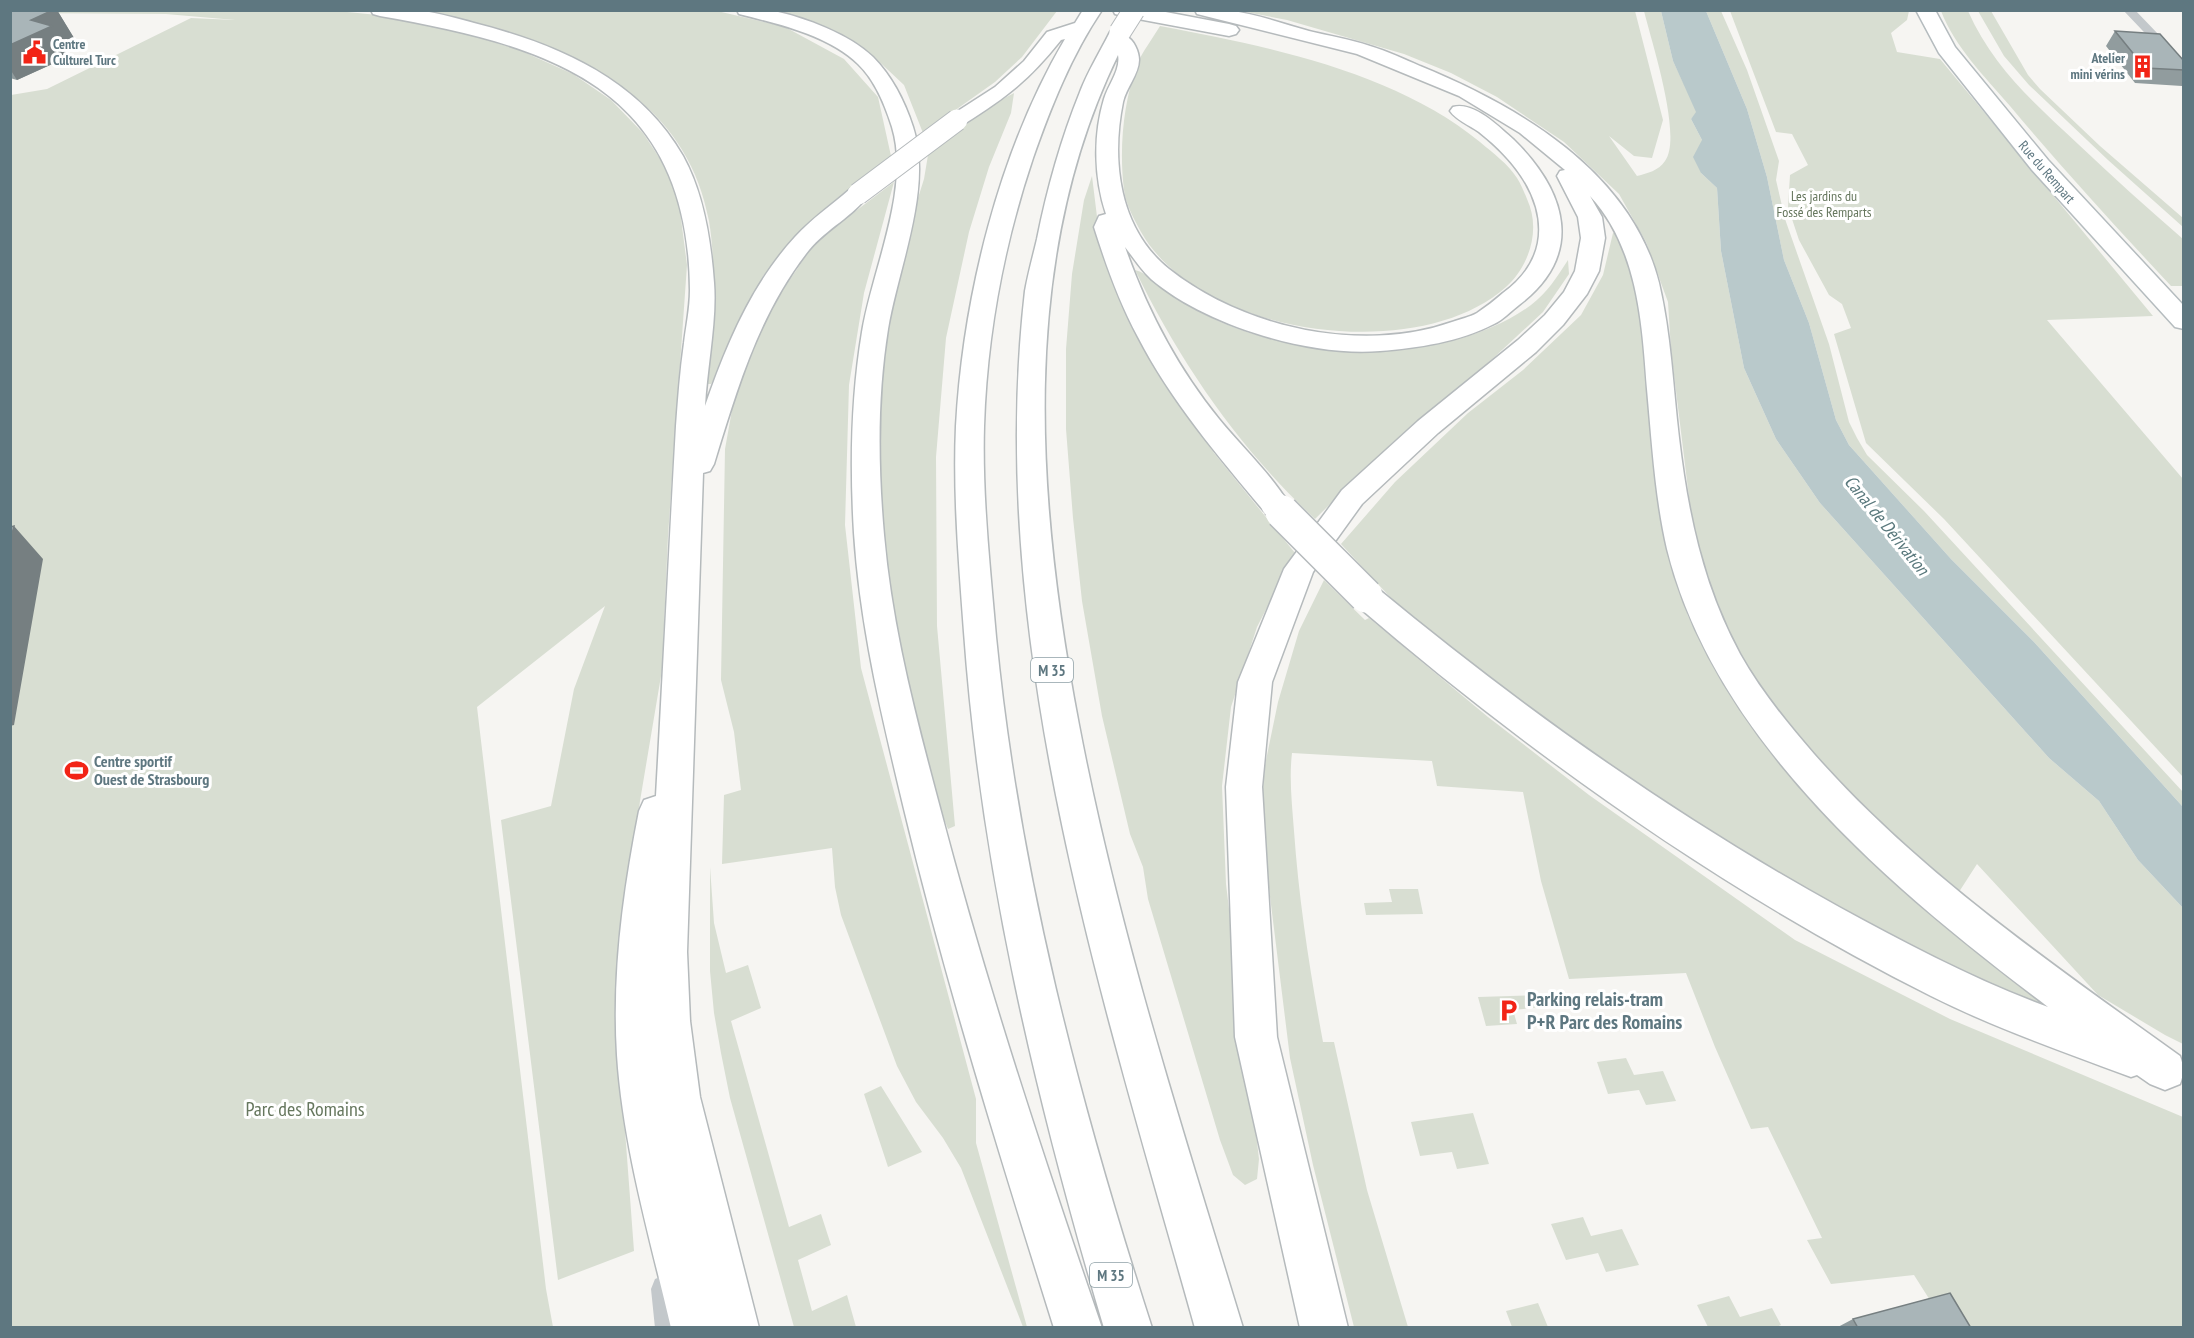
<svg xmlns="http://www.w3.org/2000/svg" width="2194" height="1338" viewBox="0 0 2194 1338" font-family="'PT Sans Narrow',sans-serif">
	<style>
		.green { fill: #d8ded2 }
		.water { fill: #b9c9cb }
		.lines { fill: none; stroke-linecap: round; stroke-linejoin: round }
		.secondary-casing { stroke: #b5bcbf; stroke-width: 3 }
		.highway-casing { stroke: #b5babc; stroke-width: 3 }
		.lane { fill: #c3c8cb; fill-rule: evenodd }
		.secondary { fill: #fff; fill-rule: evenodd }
		.highway { fill: #fff; fill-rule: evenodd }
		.highway-bridge-far2-casing { stroke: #b5babc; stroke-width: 23; stroke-linecap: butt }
		.highway-bridge-far1-casing { stroke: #b5babc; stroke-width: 28; stroke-linecap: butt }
		.highway-bridge-casing { stroke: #b5babc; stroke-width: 36; stroke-linecap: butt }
		.highway-bridge-far2 { stroke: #fff; stroke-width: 21 }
		.highway-bridge-far1 { stroke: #fff; stroke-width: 26 }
		.highway-bridge { stroke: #fff; stroke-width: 33 }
		.wall { fill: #919c9e }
		.shaded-wall { fill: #767f81 }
		.building { fill: #a9b5b8; stroke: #767f81; stroke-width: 1.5 }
		.labels { text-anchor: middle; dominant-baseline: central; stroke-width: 6; stroke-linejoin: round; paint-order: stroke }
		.far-poi-label { font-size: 14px; font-weight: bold; fill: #5e7780; stroke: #fff; text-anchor: start }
		.far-street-label { font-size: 14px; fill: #5e7780; stroke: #fff }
		.far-park-label { font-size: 14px; fill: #66775e; stroke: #fff }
		.shield { fill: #fff; stroke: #8ea0a6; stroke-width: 1.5 }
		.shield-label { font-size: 15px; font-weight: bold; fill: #5e7780 }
		.poi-label { font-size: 16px; font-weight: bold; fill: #5e7780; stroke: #fff; text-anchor: start }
		.water-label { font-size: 18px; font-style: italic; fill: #59787c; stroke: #fff }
		.near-poi-label { font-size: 20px; font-weight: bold; fill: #5e7780; stroke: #fff; text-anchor: start }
		.near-park-label { font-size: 20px; fill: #66775e; stroke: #fff }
	</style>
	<rect width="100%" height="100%" fill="#f6f5f2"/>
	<path class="green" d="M713,10L785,27L844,59L878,97L891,156L819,215L763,276L755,311L711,384H706C710,331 718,274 709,221C683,79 542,39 420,11Z
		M11,11H337L388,16L454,30L517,49L573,74L611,100L643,133L670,174L680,211L687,265L668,536L662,670L640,801L630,882L619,1050L634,1251L558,1280L501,820L551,806L574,689L605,606L477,707L546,1289L553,1327H11V95L47,89L191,18L235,20L166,14L11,13Z
		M772,11H1057L1022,57L995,82L923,133L904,85L871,54L827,27Z
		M1241,11H1635L1663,120L1652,158L1634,156L1609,136L1637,176C1648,173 1658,171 1665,161C1683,137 1651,40 1644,11H1661L1673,61L1697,112L1691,119L1702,140L1701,173L1717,188L1721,251L1744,368L1776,439L1820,503L2049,758L2099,801L2138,860L2183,908V1044L2165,1035L2098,995L1977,864L1957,895L1843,792L1789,727L1752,675L1726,626L1707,576L1693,530L1671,350L1668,302L1646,242L1619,194L1564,142L1497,97L1451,73L1404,54L1287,20Z
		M1706,11H1721L1747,70L1779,161L1776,180L1785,219L1829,344L1849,422L1857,438L1867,455L1924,511L2183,792V807L2034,642L1951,559L1849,445L1836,420L1809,323L1784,260L1767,177L1747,109Z
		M1730,11H1909L1907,20L1891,33L1897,52L1940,59L2153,316L2047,320L2183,479V777L1944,519L1866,443L1834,334L1851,328L1842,304L1829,295L1799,240L1788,207L1790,175L1808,165L1792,134L1776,132Z
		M1941,11H1968C1993,67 2033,102 2078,144C2112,176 2147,208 2183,239V286H2171C2116,227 2062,168 2010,106C1985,77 1955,47 1941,11Z
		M1978,11H1991L2028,75L2040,89L2100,146L2183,218V227L2108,160L2029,85L2004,56Z
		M1160,26C1267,46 1395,72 1480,142C1493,153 1508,164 1517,178C1521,184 1524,192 1527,199C1541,229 1530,265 1506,287C1418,366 1200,336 1141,232C1134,219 1126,205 1124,190C1119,150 1123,103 1137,65C1142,52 1153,38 1160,26Z
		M1014,93L1011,113L989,167L969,232L946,338L936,457L937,626L955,826L948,829L928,779L899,670L877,481L878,395L887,328L907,233L924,179L928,155L986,108Z
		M1092,176L1099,233L1151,361L1214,453L1295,553L1257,627L1231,707L1222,786L1226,884L1259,1159L1257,1179L1245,1185L1233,1175L1220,1140L1148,899L1143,867L1130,834L1102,716L1082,601L1073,518L1066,429V349L1072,274L1084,200Z
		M894,182L864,293L849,385L845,525L861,668L976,1099V1143L1027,1327H1023L961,1168L943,1138L916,1102L897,1066L841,915L835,887L832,848L722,864L724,795L741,790L734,732L721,680L725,449L737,382L770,309L816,241Z
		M1613,233H1617L1632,265L1644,319L1650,433L1669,556L1688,616L1715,670L1774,757L1851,843L1950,931L2040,997L2049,1007L2044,1011L1885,935L1722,840L1600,762L1467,664L1402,610L1341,544L1395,482L1468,413L1523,370L1581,315L1603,275Z
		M1568,260L1569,274L1543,312L1487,364L1392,443L1315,519C1239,448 1181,364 1135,270C1148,273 1157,285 1168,293C1181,302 1197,311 1212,318C1301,361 1448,366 1531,305C1547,293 1557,277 1568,260Z
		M1324,580L1365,620L1369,618L1488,717L1589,795L1795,940L1950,1019L2183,1117V1327H1947L1914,1275L1831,1284L1807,1240L1822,1238L1768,1127L1751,1129L1715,1047L1686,973L1569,979L1541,881L1523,792L1437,786L1432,761L1292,753C1289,778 1292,805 1294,831C1299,902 1310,972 1323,1042H1334L1367,1190L1408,1327H1354L1313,1165L1290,1058L1265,856L1262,801L1265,765L1278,702L1299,631Z
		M710,867L714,923L726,973L748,965L761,1008L731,1021L789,1227L821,1214L831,1245L798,1260L812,1311L847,1295L856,1327H794L730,1098L721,1053L714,1013L710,971Z
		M1389,889H1418L1423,914L1366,915L1364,903L1392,902Z
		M1539,995L1542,1007L1513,1010L1517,1024L1486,1026L1478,997Z
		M1626,1058L1634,1075L1663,1071L1676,1101L1646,1105L1639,1090L1608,1094L1597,1062Z
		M881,1086L922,1152L888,1167L864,1094Z
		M1473,1113L1489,1164L1457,1169L1452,1152L1420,1156L1411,1122Z
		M1583,1217L1591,1236L1622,1229L1639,1265L1606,1272L1598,1253L1566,1260L1551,1224Z
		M1729,1296L1740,1317L1772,1308L1781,1325L1774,1328L1708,1327L1697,1305Z
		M1538,1303L1548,1327H1512L1506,1311Z"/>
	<path class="water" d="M1661,11H1706L1747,109L1767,177L1784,260L1809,323L1836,420L1849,445L1951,559L2034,642L2183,807V908L2138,860L2099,801L2049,758L1820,503L1776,439L1744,368L1721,251L1717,188L1701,173L1693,157L1702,140L1691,119L1696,112L1673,61Z"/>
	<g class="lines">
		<defs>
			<path id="secondary" d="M1916,10H1935L1955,47L2048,160L2184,306V329L2175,327L2032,170L1939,53Z"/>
			<path id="highway" d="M371,10C385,10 398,10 412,10C433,11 455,18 474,23C557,44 639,79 683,156C704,194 711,241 714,283C717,320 707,368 705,406C726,346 751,285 795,237C811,219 832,205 850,189L858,187L866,189L869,194C854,216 826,229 809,250C759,313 737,389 714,464L710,471L703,473L687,952L690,1021L700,1097L759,1328H671C650,1238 623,1147 617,1055C612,973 623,892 639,811L644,800L656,796C663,673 669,549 676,426C678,398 680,371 684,343C686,326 690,308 690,290C688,87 551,46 380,16L373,14Z
				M737,10C749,10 762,9 774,11C806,18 849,34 873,57C892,76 905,102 913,127C933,188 898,268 888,329C877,397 878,467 884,535C892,628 916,718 940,808C986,984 1043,1156 1102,1328H1054C1000,1156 946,984 904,809C882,717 860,627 854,533C850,466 851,398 862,332C872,270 911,189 892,127C885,105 875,80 858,64C828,35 778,24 739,14Z
				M1083,10H1102C1071,56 1051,107 1033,158C1004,244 987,335 984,426C982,496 990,567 996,637C1019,873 1079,1102 1152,1328H1104C1036,1100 981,869 964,632C959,564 953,495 956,426C963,297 999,151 1065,39L1061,40C1029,80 1007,97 964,124L957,126L950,124L947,120L950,116L995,87L1024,61L1047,32L1075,23Z
				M1113,10H1155L1229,24L1236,26L1239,30L1236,34L1229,36L1122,16L1115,14Z
				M1195,10C1205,10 1216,10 1226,10C1254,13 1283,24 1309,31C1329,36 1350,39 1370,46C1387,51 1404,59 1420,66C1520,107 1631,172 1659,283C1671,334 1673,387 1679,438C1688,514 1703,586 1740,654C1760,690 1787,723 1814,754C1919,873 2052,964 2180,1056C2184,1066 2184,1074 2180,1084L2165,1090L2150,1084L2137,1075L2131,1077C2064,1052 1995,1028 1931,996C1722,891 1532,756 1355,604L1350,596L1355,588L1366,585L1377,588C1522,708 1674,816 1839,907C1907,944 1975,980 2048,1007C1896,892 1715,743 1667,549C1655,497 1652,443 1647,389C1642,323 1638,248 1590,196L1602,217L1605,238L1599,271L1587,294L1563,325L1536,352L1438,433L1362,504L1313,572L1272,682L1262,787L1277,1037L1348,1328H1300L1235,1037L1226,787L1238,682L1284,569L1342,490L1418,421L1518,340L1545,315L1564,292L1575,271L1581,238L1578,217L1557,176L1560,171L1565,170L1520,133L1459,96L1357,54L1197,14Z
				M1120,26L1127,28L1130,32L1127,37C1134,40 1139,52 1139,60C1139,74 1126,88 1123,102C1111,161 1119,229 1169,269C1243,328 1361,354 1452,322C1460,319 1470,317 1477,313C1486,307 1495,300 1503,293C1532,272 1546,243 1536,207C1527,176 1503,151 1479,132C1469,125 1456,120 1450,111L1453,107C1474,101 1499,127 1514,140C1567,192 1585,255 1519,305C1511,311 1503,320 1494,324C1459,342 1418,348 1380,351C1309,357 1205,325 1151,279C1141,270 1133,257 1125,247C1147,310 1177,367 1219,419C1242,447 1270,473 1289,504L1284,511L1274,514L1264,511C1218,456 1171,401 1138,337C1119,302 1106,265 1094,227L1099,216L1106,214C1094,178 1093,135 1104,99C1108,85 1121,70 1118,55C1017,262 1037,505 1079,725C1118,930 1182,1128 1243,1328H1195C1102,996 985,639 1025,291C1028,274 1033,256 1037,239C1047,189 1061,139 1080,92C1088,71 1100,52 1110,32L1113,28Z"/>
		</defs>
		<use href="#secondary" class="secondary-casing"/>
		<use href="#highway" class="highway-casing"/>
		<path class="lane" d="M2123,10H2135L2184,61V71L2180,70Z
			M665,1275L675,1279L679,1289L683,1328H655L651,1289L655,1279Z"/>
		<use href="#secondary" class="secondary"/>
		<use href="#highway" class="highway"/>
		<defs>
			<path id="highway-bridge-far2" d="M1120,32L1134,10
				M858,194L957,120"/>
			<path id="highway-bridge-far1" d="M1274,504L1283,513"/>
			<path id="highway-bridge" d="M1282,512L1366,596"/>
		</defs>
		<use href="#highway-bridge-far2" class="highway-bridge-far2-casing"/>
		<use href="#highway-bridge-far1" class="highway-bridge-far1-casing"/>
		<use href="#highway-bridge" class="highway-bridge-casing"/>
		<use href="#highway-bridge-far2" class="highway-bridge-far2"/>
		<use href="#highway-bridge-far1" class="highway-bridge-far1"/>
		<use href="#highway-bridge" class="highway-bridge"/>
	</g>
	<path class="wall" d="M10,10H57L74,38L63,43L70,56L17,80L10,78Z
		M2115,31L2184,61V84L2182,86L2135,83L2106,46Z
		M1853,1319L1971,1328H1836Z"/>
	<path class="shaded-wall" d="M53,10H57L74,38L63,43L70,56L17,80L10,69V45L31,20Z
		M14,526L43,559L14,725L10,726V542Z"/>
	<path class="building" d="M10,10H53L31,20L52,26L10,45Z
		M2115,31L2160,34L2184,61V70L2145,68Z
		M14,526L10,542V527Z
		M1950,1293L1971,1328H1858L1853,1319Z"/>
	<defs>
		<symbol id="civic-bare" viewBox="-9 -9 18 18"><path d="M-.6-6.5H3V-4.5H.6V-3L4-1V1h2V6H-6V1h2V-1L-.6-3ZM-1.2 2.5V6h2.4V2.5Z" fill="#f22416" stroke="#fff" stroke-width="2.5" paint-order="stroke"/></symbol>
		<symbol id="building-bare" viewBox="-9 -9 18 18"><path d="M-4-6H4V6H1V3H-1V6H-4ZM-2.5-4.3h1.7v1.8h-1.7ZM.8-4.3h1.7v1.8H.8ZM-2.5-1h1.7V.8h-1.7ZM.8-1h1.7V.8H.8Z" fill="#f22416" stroke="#fff" stroke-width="2.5" paint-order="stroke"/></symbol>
		<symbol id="stadium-bare" viewBox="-9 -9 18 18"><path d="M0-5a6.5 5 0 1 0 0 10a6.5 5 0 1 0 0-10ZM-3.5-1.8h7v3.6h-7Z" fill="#f22416" stroke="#fff" stroke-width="2.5" paint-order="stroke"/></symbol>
		<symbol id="parking-bare" viewBox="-9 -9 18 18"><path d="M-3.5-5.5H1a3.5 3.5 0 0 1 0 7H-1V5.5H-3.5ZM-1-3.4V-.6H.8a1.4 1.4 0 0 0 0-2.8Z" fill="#f22416" stroke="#fff" stroke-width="2.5" paint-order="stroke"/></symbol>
	</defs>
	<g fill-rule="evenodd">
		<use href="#civic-bare" x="18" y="36" width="33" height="33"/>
		<use href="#building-bare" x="2126" y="50" width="33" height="33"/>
		<use href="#stadium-bare" x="60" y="754" width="33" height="33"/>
		<use href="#parking-bare" x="1492" y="994" width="33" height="33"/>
	</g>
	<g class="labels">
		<g class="far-poi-label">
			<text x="53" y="44">Centre<tspan x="53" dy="16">Culturel Turc</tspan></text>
			<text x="2125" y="58" text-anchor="end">Atelier<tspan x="2125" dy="16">mini vérins</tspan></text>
		</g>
		<g class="far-street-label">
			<text transform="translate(2047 172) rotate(49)">Rue du Rempart</text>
		</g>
		<g class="far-park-label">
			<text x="1824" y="196">Les jardins du<tspan x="1824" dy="16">Fossé des Remparts</tspan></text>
		</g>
		<g class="shield">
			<rect x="1031" y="658" width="42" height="24" rx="4.5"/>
			<rect x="1090" y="1263" width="42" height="24" rx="4.5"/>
		</g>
		<g class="shield-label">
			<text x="1052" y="670">M 35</text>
			<text x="1111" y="1275">M 35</text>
		</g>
		<g class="poi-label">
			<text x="94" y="761">Centre sportif<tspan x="94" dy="18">Ouest de Strasbourg</tspan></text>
		</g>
		<g class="water-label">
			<text transform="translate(1887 525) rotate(51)">Canal de Dérivation</text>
		</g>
		<g class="near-poi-label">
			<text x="1527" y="999">Parking relais-tram<tspan x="1527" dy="23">P+R Parc des Romains</tspan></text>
		</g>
		<g class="near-park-label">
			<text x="305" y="1109">Parc des Romains</text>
		</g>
	</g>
	<rect width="2194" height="1338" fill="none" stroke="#5e7780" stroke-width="24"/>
</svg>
